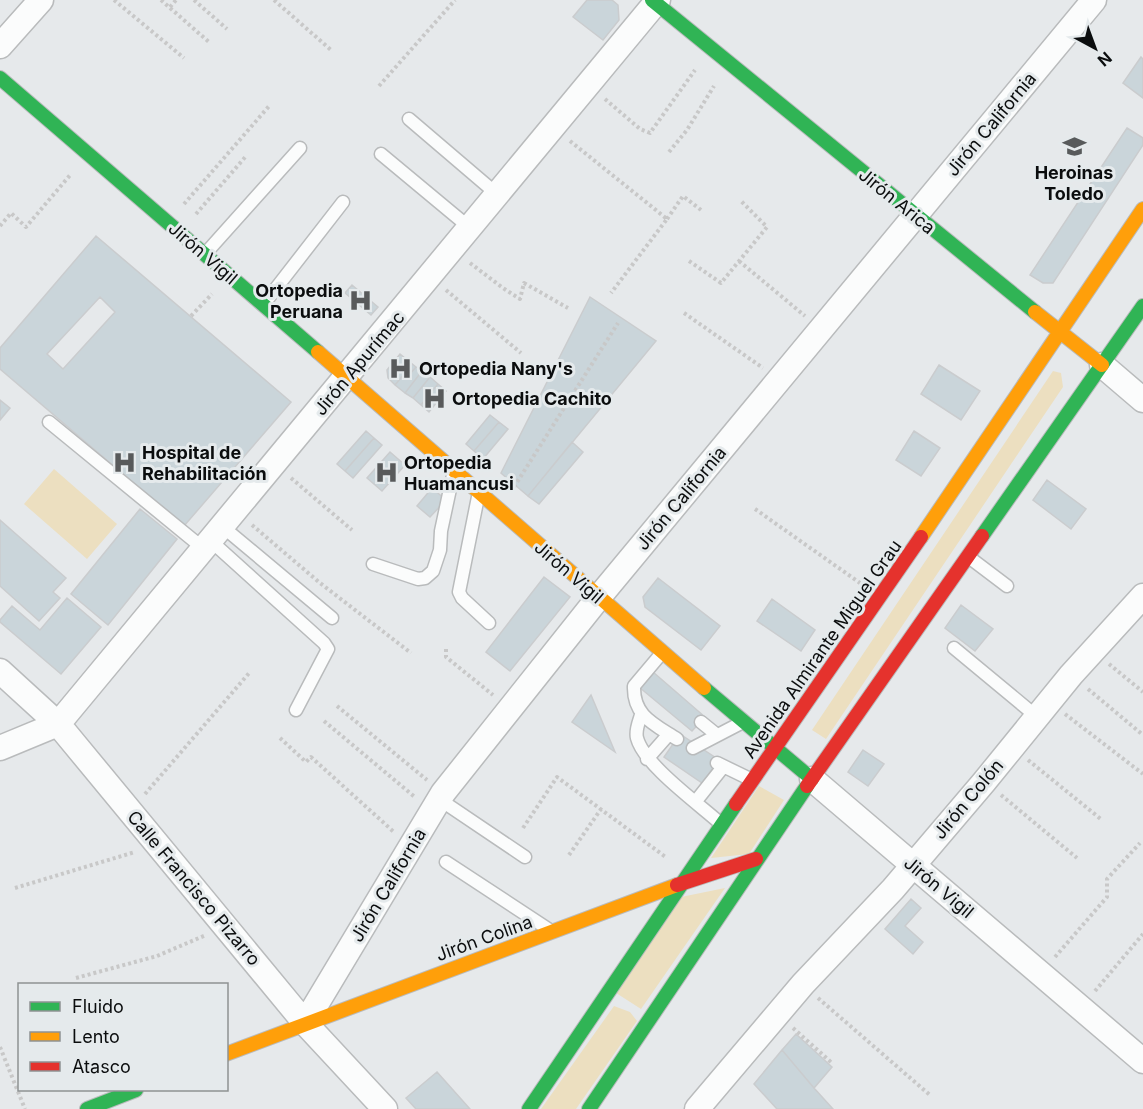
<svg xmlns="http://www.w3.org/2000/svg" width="1143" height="1109" viewBox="0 0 1143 1109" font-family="Inter,sans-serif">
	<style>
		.green { fill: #ecdfc0 }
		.building { fill: #cad5da; stroke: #caccce; stroke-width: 1.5; fill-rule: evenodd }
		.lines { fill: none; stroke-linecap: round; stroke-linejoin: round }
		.lane-casing { stroke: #b9bbbc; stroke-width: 15 }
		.street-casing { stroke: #b9bbbc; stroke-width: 27 }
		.fast-casing { stroke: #b9bbbc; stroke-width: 16 }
		.slow-casing { stroke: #b9bbbc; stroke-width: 16 }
		.jam-casing { stroke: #b9bbbc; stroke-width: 16 }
		.path { stroke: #c8c8c8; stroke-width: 4; stroke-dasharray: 3 3; stroke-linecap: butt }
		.lane { stroke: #fbfcfc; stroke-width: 12 }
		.street { stroke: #fbfcfc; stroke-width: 24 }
		.fast { stroke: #30b455; stroke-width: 14 }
		.slow { stroke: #ff9f0a; stroke-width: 14 }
		.jam { stroke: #e5322d; stroke-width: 14 }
		.labels { text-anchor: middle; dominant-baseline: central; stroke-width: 6; stroke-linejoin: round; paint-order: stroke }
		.street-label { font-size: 18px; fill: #0b0d0e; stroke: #e5eaec }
		.poi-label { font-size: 18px; font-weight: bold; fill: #0b0d0e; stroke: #e5eaec; text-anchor: start }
	</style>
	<rect width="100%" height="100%" fill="#e6e9eb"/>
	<path class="green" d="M1053,371L1061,373L1063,387L826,739L812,730Z
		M54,469L117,524L87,559L24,504Z
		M759,786L784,800L749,854L711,858Z
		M725,888L641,1009L613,991L681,897Z
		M614,1006L630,1012L637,1021L576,1109H541Z"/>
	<path class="building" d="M587,0H612L618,5L619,20L603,40L573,17Z
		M1141,57L1143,59V98L1123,83Z
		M1127,128L1143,138V145L1053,283H1043L1030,275Z
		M96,236L291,402L184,526L0,369V348ZM100,297L115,312L63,369L47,354Z
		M352,285L378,307L371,315L345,293Z
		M590,297L656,341L528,496L501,473Z
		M400,354L416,367L409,375L405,373L395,385L388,378L387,370Z
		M939,365L980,391L961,420L921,394Z
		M416,367L422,371L405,393L395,385L405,373L409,375Z
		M422,371L430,377L413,398L405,393Z
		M430,377L438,384L421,405L413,398Z
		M438,384L446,391L429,412L421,405Z
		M0,400L10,408L0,420Z
		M490,415L499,422L474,451L466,444Z
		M499,422L508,429L483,459L474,451Z
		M366,431L374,438L345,471L337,464Z
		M914,431L940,448L921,476L896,460Z
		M374,438L382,445L353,478L345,471Z
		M572,442L583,452L539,504L528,496Z
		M390,452L405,465L382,491L367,478Z
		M1047,480L1086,509L1071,529L1033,500Z
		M432,488L446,500L430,517L417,506Z
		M140,509L177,539L108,625L71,594Z
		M0,520L66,578L53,592L60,598L39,621L0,586Z
		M544,577L570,597L510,671L486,652Z
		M658,578L720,626L701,650L645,607L643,597Z
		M67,598L101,627L61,674L0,622V620L12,606L40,630Z
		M772,599L815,630L801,651L757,621Z
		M961,605L993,629L975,651L945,628Z
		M653,672L705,717L692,731L639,687Z
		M591,695L615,752L572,722Z
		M680,734L719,760L702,783L664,757Z
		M863,750L884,764L868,786L848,772Z
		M911,899L921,908L905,926L923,942L913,954L885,929Z
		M796,1034L832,1067L814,1088L782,1050Z
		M782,1050L814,1088L833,1109H777L754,1084Z
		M437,1072L470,1109H416L406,1098Z"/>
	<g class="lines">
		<defs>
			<path id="lane" d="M409,119L498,195
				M381,154L470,228
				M205,254L300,148
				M263,305L343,202
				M49,422L204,549
				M478,497L459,592L462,598L489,623
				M223,527L332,618
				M211,541L324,643L328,649L296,710
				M970,558L1007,586
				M373,564L418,579L425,578L433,571L440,550L441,531L453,475
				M954,648L1036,716
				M661,654L634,686C633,716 654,724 677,739
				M641,715C639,722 635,730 637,738C644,765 699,804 721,824
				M701,722L717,735
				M693,748L741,723
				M647,759L669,734
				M717,763L752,780
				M439,799L525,857
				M696,801L723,767
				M446,862L548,929"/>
			<path id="street" d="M0,46L41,0
				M1102,365L1143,400
				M0,671L58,724L305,1023L385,1109
				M0,748L58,724L658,0
				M812,779L1143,1061
				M305,1023L443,793L599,597L1094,0
				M697,1109L803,984L893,889L984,782L1071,675L1143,596"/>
			<path id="fast" d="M652,0L1035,312
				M0,78L318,352
				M982,536L1143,306
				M704,688L812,779
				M87,1109L136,1090
				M529,1109L736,804
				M589,1109L807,786"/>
			<path id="slow" d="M1035,312L1102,365
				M318,352L704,688
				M921,537L1143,209
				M226,1054L677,885"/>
			<path id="jam" d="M807,786L982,536
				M736,804L921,537
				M677,885L756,859"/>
		</defs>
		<use href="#lane" class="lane-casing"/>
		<use href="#street" class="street-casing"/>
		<use href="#fast" class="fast-casing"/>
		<use href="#slow" class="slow-casing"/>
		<use href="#jam" class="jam-casing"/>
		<path class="path" d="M114,0L184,58
			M161,0L210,43
			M194,0L227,29
			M274,0L331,50
			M170,7L176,0
			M379,86L455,0
			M605,99L640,129L650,133L695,70
			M570,141L667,219L611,293
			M669,152L687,130L714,86
			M184,204L270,105
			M196,214L247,155
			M667,219L683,196L701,210
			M0,226L11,213L26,227L71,174
			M689,261L721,283L767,227L740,200
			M739,261L805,316
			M470,263L503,288L520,299L524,283L568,308
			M446,290L521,353
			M684,313L763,368
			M191,316L212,294
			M291,478L352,530
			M514,487L618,323
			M755,509L860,583
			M252,525L320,583L411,653
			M446,649V657L493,695
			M1109,664L1143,692
			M1088,689L1143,735
			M337,706L427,780
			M1065,714L1143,774
			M324,721L416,798
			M280,738L306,762L311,757L395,833
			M1028,760L1102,820
			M145,794L250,672
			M1001,795L1077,858
			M523,828L557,777L667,858
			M569,855L601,809
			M15,888L135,852
			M1055,957L1107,897V879L1140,843
			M76,978L157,956L206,935
			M1095,991L1143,934
			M818,998L931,1096
			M793,1028L833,1064
			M0,1047L25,1109"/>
		<use href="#lane" class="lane"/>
		<use href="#street" class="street"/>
		<use href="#fast" class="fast"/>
		<use href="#slow" class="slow"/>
		<use href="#jam" class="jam"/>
	</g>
	<defs>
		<symbol id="school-bare" viewBox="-9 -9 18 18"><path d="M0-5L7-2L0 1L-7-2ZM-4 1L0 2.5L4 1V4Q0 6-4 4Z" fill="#585a5b" stroke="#e5eaec" stroke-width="2.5" paint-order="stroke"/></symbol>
		<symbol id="hospital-bare" viewBox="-9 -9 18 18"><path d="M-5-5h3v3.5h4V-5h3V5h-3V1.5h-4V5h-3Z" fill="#585a5b" stroke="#e5eaec" stroke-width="2.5" paint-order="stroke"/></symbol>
	</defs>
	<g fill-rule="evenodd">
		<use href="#school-bare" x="1058" y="130" width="33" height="33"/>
		<use href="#hospital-bare" x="344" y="284" width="33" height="33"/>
		<use href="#hospital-bare" x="384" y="352" width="33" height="33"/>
		<use href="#hospital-bare" x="418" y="382" width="33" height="33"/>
		<use href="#hospital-bare" x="108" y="446" width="33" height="33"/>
		<use href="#hospital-bare" x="370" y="456" width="33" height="33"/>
	</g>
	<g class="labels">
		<g class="street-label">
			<text transform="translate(991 124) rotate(-50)">Jirón California</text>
			<text transform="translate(897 201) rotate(39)">Jirón Arica</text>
			<text transform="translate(203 253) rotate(41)">Jirón Vigil</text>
			<text transform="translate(359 363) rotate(-50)">Jirón Apurímac</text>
			<text transform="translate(681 498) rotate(-50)">Jirón California</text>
			<text transform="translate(569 572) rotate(41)">Jirón Vigil</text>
			<text transform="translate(822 649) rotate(-55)">Avenida Almirante Miguel Grau</text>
			<text transform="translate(968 799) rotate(-50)">Jirón Colón</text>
			<text transform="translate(388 885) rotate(-59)">Jirón California</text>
			<text transform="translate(939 887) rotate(40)">Jirón Vigil</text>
			<text transform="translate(194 888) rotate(50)">Calle Francisco Pizarro</text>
			<text transform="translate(484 938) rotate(-20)">Jirón Colina</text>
		</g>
		<g class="poi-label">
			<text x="1074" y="172" text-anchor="middle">Heroinas<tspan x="1074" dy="21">Toledo</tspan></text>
			<text x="343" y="290" text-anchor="end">Ortopedia<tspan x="343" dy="21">Peruana</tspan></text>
			<text x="419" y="368">Ortopedia Nany's</text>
			<text x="452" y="398">Ortopedia Cachito</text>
			<text x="142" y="452">Hospital de<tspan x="142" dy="21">Rehabilitación</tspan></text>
			<text x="404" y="462">Ortopedia<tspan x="404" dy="21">Huamancusi</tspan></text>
		</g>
	</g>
	<rect x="18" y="983" width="210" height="108" fill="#e5eaec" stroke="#8e9293" stroke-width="1.5"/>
	<rect x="30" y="1002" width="30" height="9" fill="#30b455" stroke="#8e9293" stroke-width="1.5"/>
	<text x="72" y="1013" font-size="18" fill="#0b0d0e">Fluido</text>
	<rect x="30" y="1032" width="30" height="9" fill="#ff9f0a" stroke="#8e9293" stroke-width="1.5"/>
	<text x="72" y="1043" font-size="18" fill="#0b0d0e">Lento</text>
	<rect x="30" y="1062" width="30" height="9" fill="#e5322d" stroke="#8e9293" stroke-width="1.5"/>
	<text x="72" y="1073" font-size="18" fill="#0b0d0e">Atasco</text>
	<g transform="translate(1095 48) rotate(139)" stroke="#e5eaec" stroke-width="4.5" paint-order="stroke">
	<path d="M0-4.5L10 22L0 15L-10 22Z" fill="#0b0d0e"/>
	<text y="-9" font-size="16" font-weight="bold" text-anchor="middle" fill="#0b0d0e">N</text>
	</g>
</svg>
